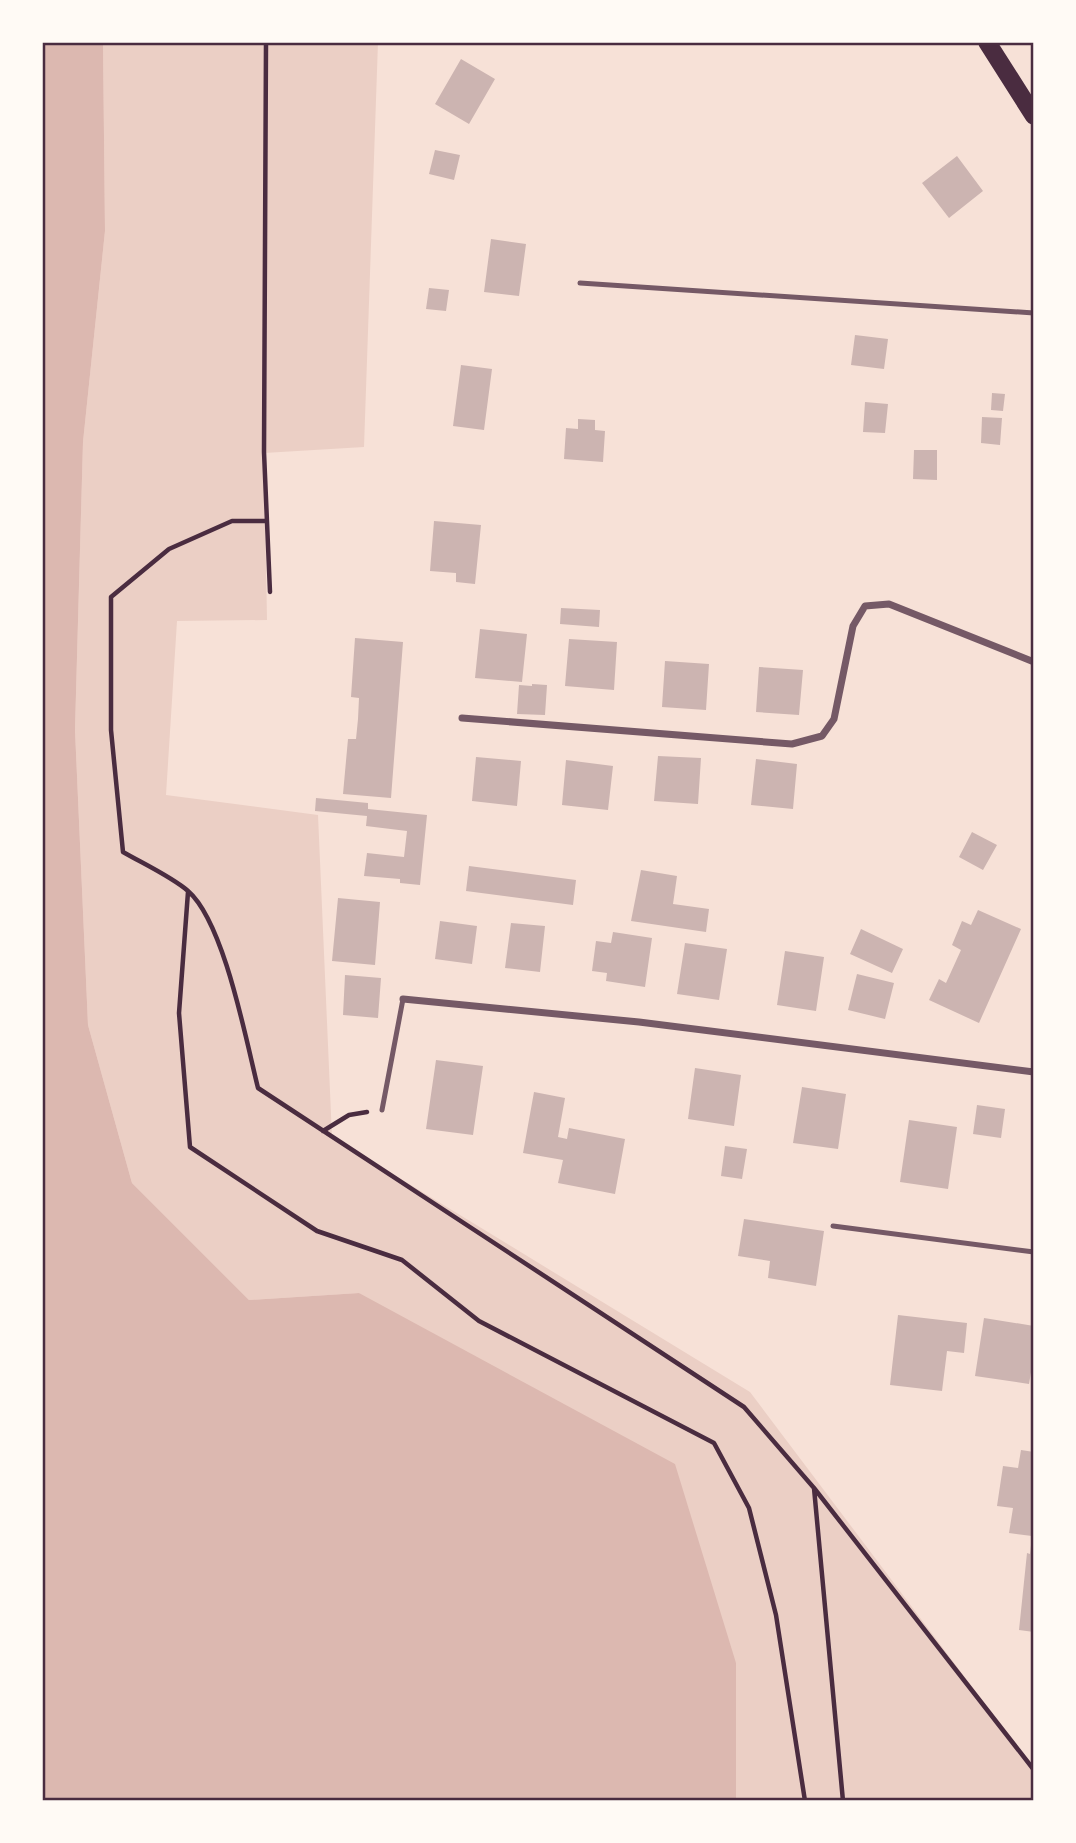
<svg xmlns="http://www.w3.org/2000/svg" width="1076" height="1843" viewBox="0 0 1076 1843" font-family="Georgia,serif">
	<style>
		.green { fill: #ebcfc5 }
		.water { fill: #dcb8b0 }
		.building { fill: #ccb4b1 }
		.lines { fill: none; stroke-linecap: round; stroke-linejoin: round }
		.path { stroke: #4a2c40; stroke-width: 4.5 }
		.service { stroke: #755966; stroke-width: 5 }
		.minor { stroke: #755966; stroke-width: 7 }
		.primary { stroke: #4a2c40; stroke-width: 18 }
		.neatline { fill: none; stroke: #4a2c40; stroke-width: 2.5 }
	</style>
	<rect width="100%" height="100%" fill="#f7e1d7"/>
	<path class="green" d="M103,42H378L364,447L264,453L267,620L177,621L166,795L318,815L332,1137L750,1392L1034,1769V1801H736V1663L359,1293L249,1300L132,1183L88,1025L75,730L83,442L105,231Z"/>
	<path class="water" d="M42,42H103L105,231L83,442L75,730L88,1025L132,1183L249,1300L359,1293L675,1464L736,1663V1801H42Z"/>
	<path class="building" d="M461,59L495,79L469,124L435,104Z
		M435,150L460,155L454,180L429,174Z
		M957,156L983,191L949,218L922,183Z
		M491,239L526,244L519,296L484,292Z
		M429,288L449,290L446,311L426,309Z
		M855,335L888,339L884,369L851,365Z
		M461,365L492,369L484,430L453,426Z
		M992,393L1005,394L1003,411L991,410Z
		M865,402L888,404L885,433L863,432Z
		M982,417L1002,418L1000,445L981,443Z
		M578,419L595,420V430L605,431L603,462L564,459L566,428L578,429Z
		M914,450H937V480L913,479Z
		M434,521L481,525L475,584L456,582V573L430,571Z
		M561,608L600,610L599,627L560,624Z
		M480,629L527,634L522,682L475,678Z
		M355,638L403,642L391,798L343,794L348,739H356L358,719L359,698L351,697Z
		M569,639L617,642L614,690L565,686Z
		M665,661L709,664L706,710L662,707Z
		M759,667L803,670L799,715L756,712Z
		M532,684L547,685L545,715L517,714L519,685L532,686Z
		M658,756L701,758L698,804L654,801Z
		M476,757L521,761L517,806L472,801Z
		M756,759L797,764L793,809L751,805Z
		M566,760L613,766L608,810L562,805Z
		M316,798L368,803V809L427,815L420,885L400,883V879L364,876L367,853L404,857L407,831L366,826L367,816L315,811Z
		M972,832L997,845L983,870L959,857Z
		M469,866L576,880L573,905L466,891Z
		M641,870L677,876L673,904L709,909L706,932L631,921Z
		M338,898L380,902L375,965L332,961Z
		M978,910L1021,929L979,1023L929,1000L939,979L946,983L961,950L952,945L962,921L971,925Z
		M440,921L477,926L472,964L435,959Z
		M511,923L545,926L540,972L505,968Z
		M861,929L903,949L892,973L850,954Z
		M613,932L652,938L645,987L606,981L607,973L592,971L596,941L611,943Z
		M685,943L727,949L719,1000L677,994Z
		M785,951L824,957L816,1011L777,1005Z
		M857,974L894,983L885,1019L848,1010Z
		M345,975L381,978L378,1018L343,1015Z
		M436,1060L483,1066L473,1135L426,1129Z
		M695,1068L741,1075L734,1126L688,1119Z
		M802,1087L846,1094L838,1149L793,1143Z
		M534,1092L565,1098L558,1137L567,1139L569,1128L625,1139L615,1194L558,1183L563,1160L523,1153Z
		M977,1105L1005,1109L1001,1138L973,1134Z
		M909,1120L957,1127L948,1189L900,1182Z
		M725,1146L747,1149L742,1179L721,1176Z
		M744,1219L824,1231L816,1286L768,1278L770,1261L738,1256Z
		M898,1315L967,1323L964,1353L947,1351L942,1391L890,1385Z
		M984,1318L1034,1326V1354L1029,1384L975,1376Z
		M1021,1450L1034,1452V1632L1019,1630L1027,1553L1030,1554L1032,1536L1009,1533L1013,1508L997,1506L1003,1466L1018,1468Z"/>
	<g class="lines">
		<path class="path" d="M266,42L264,452L270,592
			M266,521H232L169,549L111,597V730L123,852C142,863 172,877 188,891C224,922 246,1040 258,1088L744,1407L814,1488L1034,1770
			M188,892L179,1013L190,1147L317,1231L402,1260L479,1321L714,1443L749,1508L776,1615L805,1801
			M323,1131L349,1115L367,1112
			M814,1488L843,1801"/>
		<path class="service" d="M580,283L1034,313
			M382,1110L403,999
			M833,1226L1034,1252"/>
		<path class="minor" d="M462,718L792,744L822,736L834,719L853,626L865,606L889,604L1034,662
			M403,999L639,1022L1034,1072"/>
		<path class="primary" d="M987,42L1034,116"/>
	</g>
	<rect width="1076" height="1843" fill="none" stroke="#fffaf5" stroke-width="88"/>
	<rect x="44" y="44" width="988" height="1755" class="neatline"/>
</svg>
